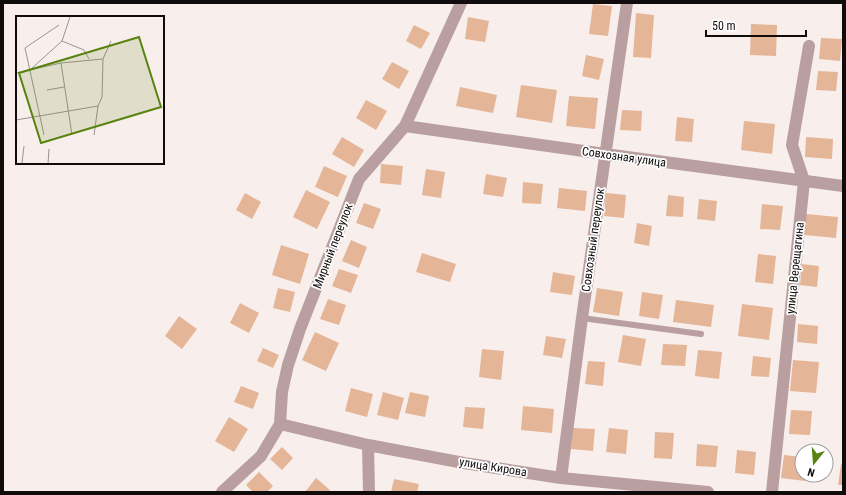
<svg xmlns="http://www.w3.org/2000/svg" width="846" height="495" viewBox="0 0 846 495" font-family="'Roboto Condensed',sans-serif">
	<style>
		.building { fill: #e5b597 }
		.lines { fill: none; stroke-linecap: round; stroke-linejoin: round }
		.lane { stroke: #b99fa0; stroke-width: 6 }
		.street { stroke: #b99fa0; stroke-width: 12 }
		.labels { text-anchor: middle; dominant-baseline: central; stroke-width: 3.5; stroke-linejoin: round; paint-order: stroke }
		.street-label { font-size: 12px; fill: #0f0c0b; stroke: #fff }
		.inset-road { fill: none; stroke: #9b9492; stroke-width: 1 }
		.view { fill: #57830f; fill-opacity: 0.15; stroke: #57830f; stroke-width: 2 }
		.inset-edge { fill: none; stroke: #0f0c0b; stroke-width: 2 }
	</style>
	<rect width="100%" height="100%" fill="#f8eeec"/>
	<path class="building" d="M593,4L612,6L608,36L589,34Z
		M636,13L654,15L651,58L633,57Z
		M468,17L489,21L485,42L465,39Z
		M751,24L777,25L776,56L750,55Z
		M414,25L430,33L421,49L406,41Z
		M821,38L842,39L840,61L819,59Z
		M586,55L604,59L599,80L582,76Z
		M392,62L409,71L399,89L382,79Z
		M818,71L838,72L836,91L816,90Z
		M521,85L557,90L552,123L516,117Z
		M460,87L497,95L493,113L456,106Z
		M569,96L598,98L595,129L566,126Z
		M366,100L387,111L376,130L356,118Z
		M622,110L642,111L641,131L620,130Z
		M677,117L694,119L692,142L675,141Z
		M744,121L775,124L772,154L741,150Z
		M342,137L364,150L354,167L332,154Z
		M806,137L833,139L832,159L805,157Z
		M381,164L403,166L401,185L380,183Z
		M324,166L347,176L338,197L315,187Z
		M426,169L445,172L441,198L422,195Z
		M486,174L507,178L503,197L483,194Z
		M523,182L543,184L541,204L522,203Z
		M559,188L587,191L585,211L557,208Z
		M306,190L330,202L317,229L293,217Z
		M245,193L261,202L252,219L236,210Z
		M606,193L626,195L624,218L604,216Z
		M668,195L684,197L683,217L666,216Z
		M699,199L717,201L715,221L697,219Z
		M364,203L381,209L373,229L356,223Z
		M762,204L783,206L780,230L760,229Z
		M806,214L838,217L836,238L804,235Z
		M637,223L652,226L649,246L634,243Z
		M351,240L367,247L359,268L342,261Z
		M281,245L309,254L300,284L272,275Z
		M422,253L456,264L450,282L416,272Z
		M758,254L776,256L773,284L755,282Z
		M802,264L819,266L817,287L800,285Z
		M339,269L358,275L351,293L332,286Z
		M553,272L575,276L572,295L550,292Z
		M278,288L295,292L290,312L273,308Z
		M597,288L623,292L619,316L593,312Z
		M642,292L663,295L659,319L639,316Z
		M328,299L346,305L339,325L320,319Z
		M676,300L714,305L711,327L673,322Z
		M240,303L259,313L249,333L230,323Z
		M742,304L773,308L769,340L738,336Z
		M179,316L197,329L182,349L165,336Z
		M798,324L818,326L817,344L797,342Z
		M315,332L339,343L326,371L302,360Z
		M623,335L646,339L641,366L618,362Z
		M546,336L566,339L562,358L543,355Z
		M663,344L687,345L685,366L661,365Z
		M263,348L279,355L273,368L257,361Z
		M482,349L504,351L501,380L479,377Z
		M698,350L722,352L719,379L695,376Z
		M753,356L771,358L769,377L751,376Z
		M793,360L819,362L816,393L790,391Z
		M588,361L605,362L603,386L585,384Z
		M241,386L259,393L253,409L234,402Z
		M351,388L373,394L367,417L345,411Z
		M383,392L404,398L398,420L377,415Z
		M410,392L429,396L425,417L405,413Z
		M523,406L554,409L552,433L521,430Z
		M465,407L485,408L483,429L463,427Z
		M791,410L812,411L810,435L789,434Z
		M229,417L248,429L234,452L215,441Z
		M573,428L595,429L593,451L571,449Z
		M609,428L628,430L626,454L606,452Z
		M655,432L674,433L672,459L654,458Z
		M697,444L718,446L716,467L696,466Z
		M282,447L293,458L282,470L270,459Z
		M737,450L756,452L754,475L735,473Z
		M784,455L802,457V475H806L805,481L781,478Z
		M841,464L843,465V485H838Z
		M259,472L273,486L267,492H253L246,485Z
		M316,478L330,490L328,492H305Z
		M394,479L419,484L417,492H391Z"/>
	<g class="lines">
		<path class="lane" d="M582,318L701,334"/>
		<path class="street" d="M405,126L605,154L843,186
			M280,424L368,445L464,463L561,478L708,492
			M368,445L369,492
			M561,478L582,318L627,3
			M222,492L261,456L280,424L282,392L288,365L300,329L359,179L405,126L461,3
			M772,492L804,181L792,145L809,46"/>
	</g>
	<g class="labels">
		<g class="street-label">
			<text transform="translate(624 157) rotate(8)">Совхозная улица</text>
			<text transform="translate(593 240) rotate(-82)">Совхозный переулок</text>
			<text transform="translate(333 246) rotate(-69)">Мирный переулок</text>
			<text transform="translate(795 268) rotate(-84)">улица Верещагина</text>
			<text transform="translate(493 467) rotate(9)">улица Кирова</text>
		</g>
	</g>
	<g transform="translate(16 16)">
		<rect width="148" height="148" fill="#f8eeec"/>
		<path class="inset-road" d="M46,25L68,34L73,43M45,47L56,119M15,53L46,25L54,1M0,57L45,47L87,43M31,74L48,71M0,104L82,90M28,119L9,32L43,9M78,119L82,90L86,81L87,43L95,25M6,147L8,130M32,148L33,133"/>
		<path class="view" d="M123,21L145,91L25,127L3,57Z"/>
		<rect width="148" height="148" class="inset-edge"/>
	</g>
	<rect width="846" height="495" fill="none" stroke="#0f0c0b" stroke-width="8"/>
	<g transform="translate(814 463) rotate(197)"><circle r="19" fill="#ffffff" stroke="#9f9e9d"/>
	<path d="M0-3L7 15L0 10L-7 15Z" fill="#57830f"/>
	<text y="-6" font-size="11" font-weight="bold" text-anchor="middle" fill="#0f0c0b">N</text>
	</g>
	<path d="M706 30v6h100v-6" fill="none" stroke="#0f0c0b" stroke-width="2"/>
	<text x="712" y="30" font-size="12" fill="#0f0c0b" stroke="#ffffff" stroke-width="3" paint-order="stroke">50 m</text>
</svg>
